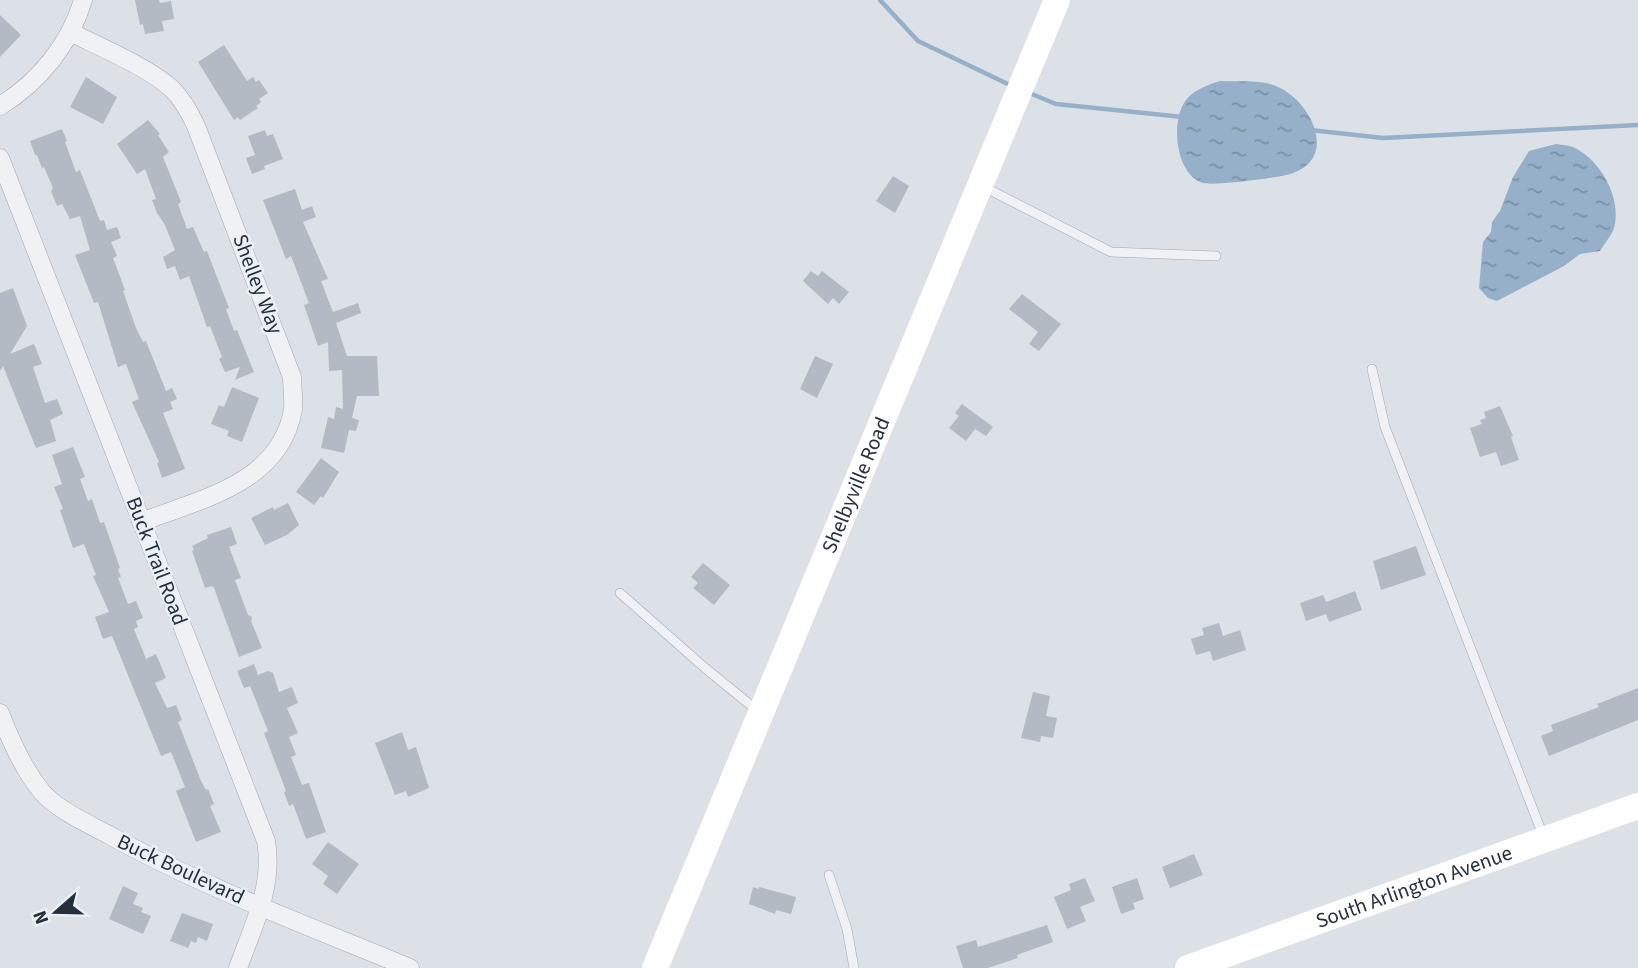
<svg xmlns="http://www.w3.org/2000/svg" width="1638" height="968" viewBox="0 0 1638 968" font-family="'Source Sans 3',sans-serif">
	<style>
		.water { fill: url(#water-ripples) }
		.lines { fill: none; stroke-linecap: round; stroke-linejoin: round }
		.stream { stroke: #95b0c8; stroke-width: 4.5 }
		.building { fill: #b3bac4 }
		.service-casing { stroke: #a1a8b1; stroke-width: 10 }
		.minor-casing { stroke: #a1a8b1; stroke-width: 19 }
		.service { stroke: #eff1f5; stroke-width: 9 }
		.minor { stroke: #eff1f5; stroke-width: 18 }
		.secondary { stroke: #fff; stroke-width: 26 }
		.labels { text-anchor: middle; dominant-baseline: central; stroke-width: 5; stroke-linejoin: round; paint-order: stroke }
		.street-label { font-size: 21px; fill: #252f3d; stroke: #ebf0f5 }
	</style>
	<defs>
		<pattern id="water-ripples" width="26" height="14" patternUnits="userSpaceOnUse" patternTransform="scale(1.75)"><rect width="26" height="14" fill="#95b0c8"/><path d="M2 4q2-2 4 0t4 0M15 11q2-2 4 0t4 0" fill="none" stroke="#7990a4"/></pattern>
	</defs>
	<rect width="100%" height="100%" fill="#dce1e7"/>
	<path class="water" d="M1220,81C1238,82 1262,79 1278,87C1310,101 1339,156 1293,173C1280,178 1215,186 1203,183C1176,175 1171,124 1184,103C1191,91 1207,85 1220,81Z
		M1556,144C1562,145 1571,145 1577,149C1602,163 1622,199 1614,228C1612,235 1604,244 1600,251L1580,254L1564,266L1497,301L1488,298L1479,288L1483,242L1491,232L1492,222L1500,211L1513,177L1529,151Z"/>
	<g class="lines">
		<path class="stream" d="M880,0L918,41L1012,86
			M1027,92L1056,104L1183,117
			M1310,130L1383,138L1638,125"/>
	</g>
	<path class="building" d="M135,0H159L160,3L171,1L174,19L162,21L164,31L145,34L143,24L140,25Z
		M0,15L21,35L0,57Z
		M224,45L247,81L253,77L256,82L259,80L268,93L259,99L261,102L256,106L258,108L240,120L238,117L234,120L198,62Z
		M86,77L117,97L103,124L70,107Z
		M148,120L160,134L158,135L169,152L163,157L181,202L178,204L187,229L193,227L204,252L207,251L229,308L226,309L234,331L237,330L254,372L235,380L240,367L225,372L219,359L222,357L210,326L207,327L189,276L180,280L175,266L167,269L163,257L175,250L165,225L157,213L152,200L156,199L145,169L137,174L117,144Z
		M62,129L67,141L65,142L76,172L80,170L100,221L104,220L107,230L117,227L121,238L111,242L117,256L113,258L125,290L123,291L136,328L143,342L146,341L166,391L172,388L177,399L170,402L173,409L163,413L185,469L162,478L157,463L159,462L132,402L139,399L126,364L118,367L98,302L94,303L75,255L90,250L80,216L70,219L62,204L57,206L51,191L53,188L44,167L42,168L37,155H35L30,141Z
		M265,130L267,136L273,134L283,159L264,166L265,169L252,174L246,158L255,155L248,136Z
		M893,176L909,186L895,213L876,201Z
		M295,189L302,210L312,206L316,217L303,222L328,279L321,281L333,312L358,303L361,313L336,323L347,356H377L379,396H357L352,418L359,420L356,431L349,430L344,453L321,448L328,417L334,419L336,407L343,409L342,370L329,371L328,342L318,346L304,305L309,303L291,256L286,259L263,200Z
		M811,271L818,276L822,271L849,292L839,304L833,298L828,304L803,281Z
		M13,288L27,326L10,354L34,344L42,364L33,367L45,403L57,399L63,414L50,420L56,441L36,448L3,366L0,371V293Z
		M1022,294L1061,324L1039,351L1029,344L1038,332L1009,309Z
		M815,356L833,364L817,398L800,389Z
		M232,387L259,398L242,442L227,436L229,431L211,424L219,405L224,407Z
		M962,404L993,427L986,436L975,429L966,441L949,428L959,416L955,413Z
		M1500,406L1513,436L1511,437L1519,460L1501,466L1496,452L1480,457L1470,428L1482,424L1480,420L1486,418L1484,412Z
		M73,447L85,477L80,479L88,501L92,499L100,523L104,522L120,568L118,569L121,577L118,578L128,604L136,601L143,618L136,621L138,627L134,629L146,659L156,654L166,678L155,683L167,708L176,705L182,720L178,722L201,781L206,790L208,789L214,804L210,806L221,832L196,842L176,791L185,787L171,752L161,756L112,636L103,639L95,617L109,612L93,576L96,575L84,544L73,548L60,510L63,509L54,487L62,484L52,455Z
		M321,458L339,472L323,498L321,496L314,505L296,492Z
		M288,503L299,525L287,535L265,545L251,518L273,507L274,510Z
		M231,527L237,544L229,547L241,578L235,580L248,615L252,617L251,621L262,648L239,657L214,588L212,586L205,588L192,551L194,550L192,546L208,538L207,535Z
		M1416,546L1426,575L1381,590L1373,561Z
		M703,563L730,585L714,605L693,588L698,583L691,577Z
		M1355,591L1362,610L1329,622L1326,614L1306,621L1300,603L1323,595L1326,602Z
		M1219,623L1223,636L1240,630L1246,650L1213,661L1210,651L1196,655L1191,639L1204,635L1202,628Z
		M254,664L258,675L268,671L273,673L279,692L292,687L298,703L287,708L298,733L289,737L296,755L291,757L302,785L309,783L326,832L306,839L293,804L289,806L284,792L286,791L264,733L268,731L250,686L244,688L237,671Z
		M1638,688V720L1549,756L1541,736L1553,731L1551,725L1599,707L1597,704Z
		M1033,692L1050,696L1046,716L1057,718L1053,738L1041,736L1040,742L1021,738Z
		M402,732L408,750L416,747L429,788L408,797L406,791L395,795L375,743Z
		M328,842L359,864L337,894L323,884L328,876L312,864Z
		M1194,854L1203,875L1170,888L1162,867Z
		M1085,878L1095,901L1080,907L1086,921L1067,929L1054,897L1071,890L1069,884Z
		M1137,878L1144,899L1133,903L1135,909L1121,914L1112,887Z
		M123,886L138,893L133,904L143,908L141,912L151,916L143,934L109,919Z
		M753,887L759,889V887L796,897L791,914L776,910L775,914L749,904Z
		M182,913L213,924L207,941L198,937L196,943L191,941L188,948L170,941Z
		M1047,925L1053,942L1017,955L1018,958L988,968H963L956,946L976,940L978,947Z"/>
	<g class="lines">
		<defs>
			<path id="service" d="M982,186L1111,252L1216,256
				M1372,369L1385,427L1544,838
				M620,593L705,668L759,712
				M829,875L847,929L854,968"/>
			<path id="minor" d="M70,32C98,46 150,68 172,89C182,99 190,113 196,126L292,377C292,388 294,399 293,409C281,483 201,499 141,522
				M0,106C39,82 70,44 83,0
				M0,158L266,841C274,886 253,926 238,968
				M0,713C11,741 23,769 42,792C59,811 87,823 109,835C205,888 309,926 410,968"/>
		</defs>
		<use href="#service" class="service-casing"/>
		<use href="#minor" class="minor-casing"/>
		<use href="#service" class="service"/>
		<use href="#minor" class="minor"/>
		<g class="secondary">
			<path id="s1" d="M655,968L1057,0"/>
			<path id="s2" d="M1188,968L1638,806"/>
		</g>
	</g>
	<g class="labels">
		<g class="street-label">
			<text transform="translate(258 284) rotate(69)">Shelley Way</text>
			<text stroke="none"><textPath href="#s1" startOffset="523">Shelbyville Road</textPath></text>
			<text transform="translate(157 561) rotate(69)">Buck Trail Road</text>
			<text transform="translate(181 869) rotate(25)">Buck Boulevard</text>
			<text stroke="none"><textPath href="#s2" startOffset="240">South Arlington Avenue</textPath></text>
		</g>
	</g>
	<g transform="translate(56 912) rotate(250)" stroke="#ebf0f5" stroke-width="5" paint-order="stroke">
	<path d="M0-5L12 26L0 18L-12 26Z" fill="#252f3d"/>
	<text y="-10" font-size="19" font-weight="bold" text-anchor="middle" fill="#252f3d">N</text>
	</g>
</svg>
